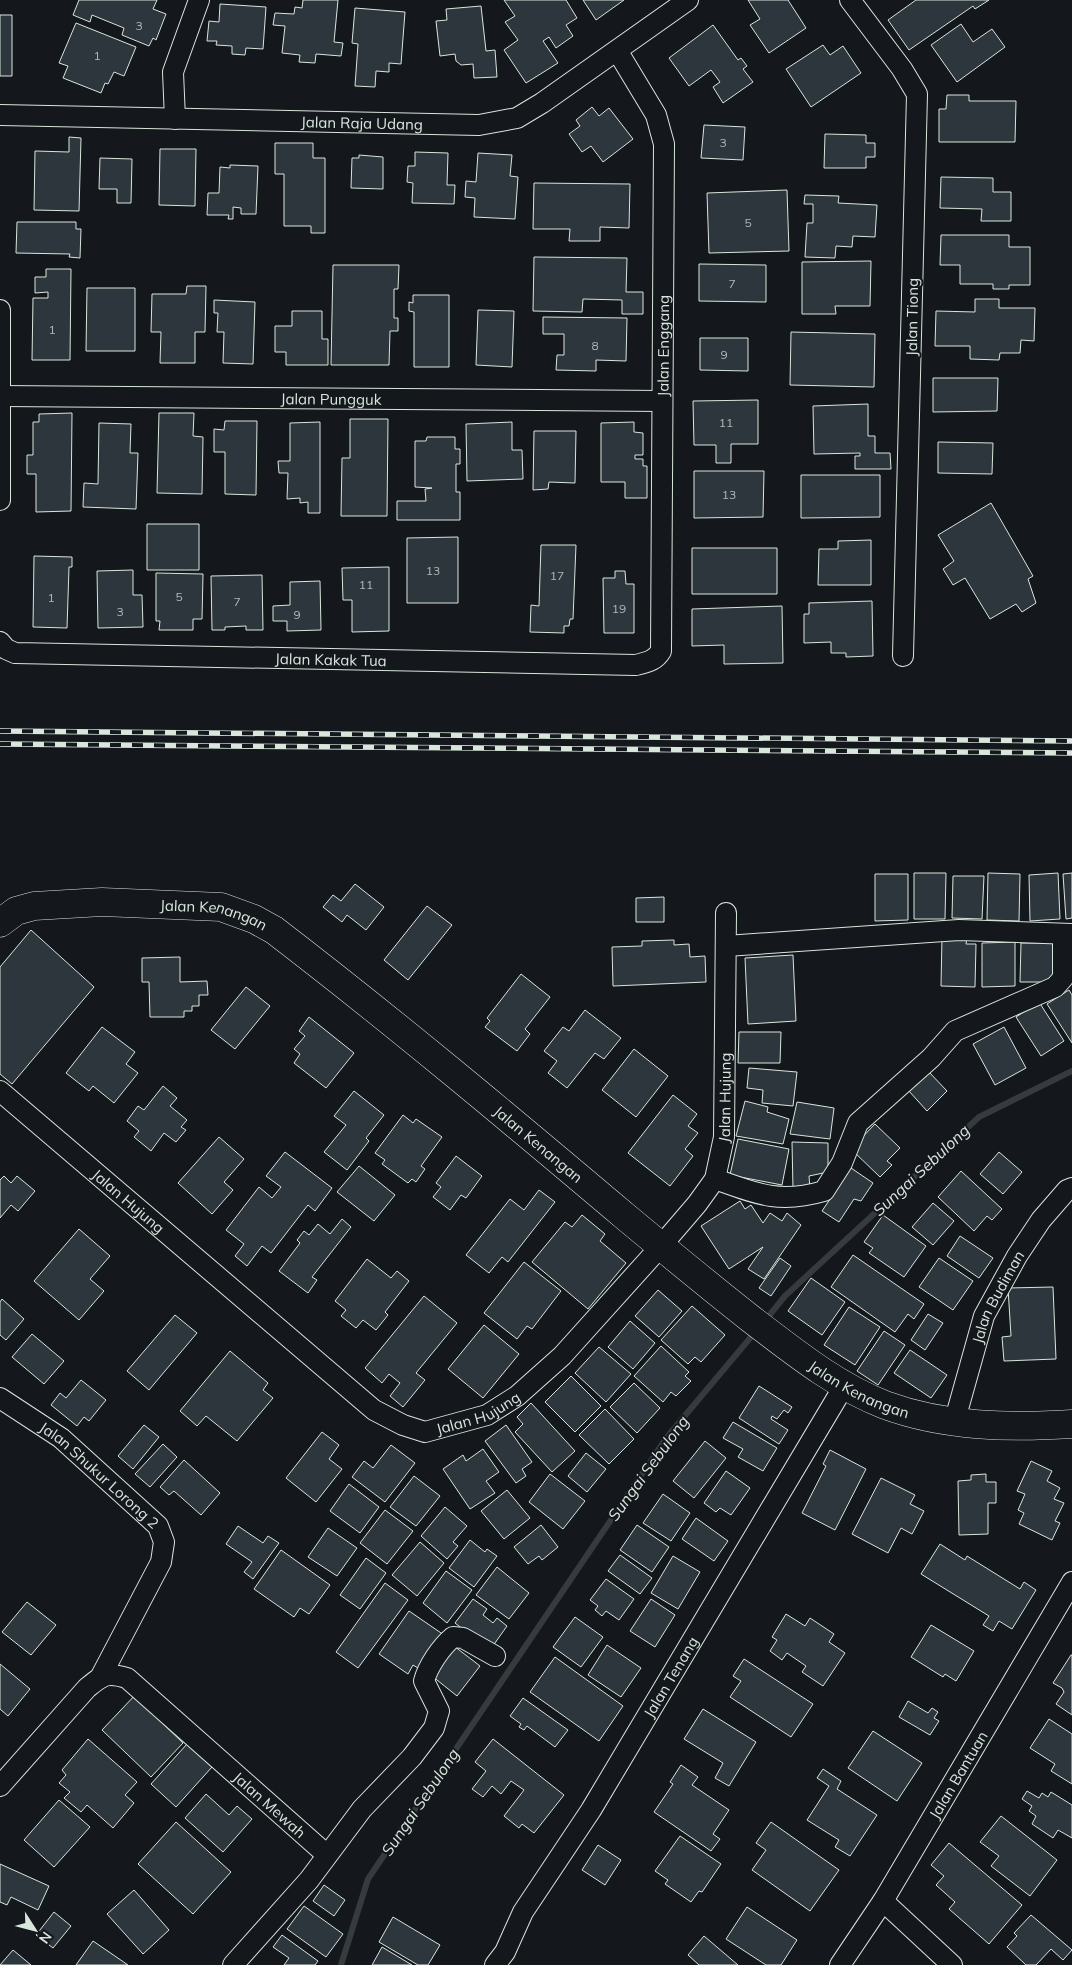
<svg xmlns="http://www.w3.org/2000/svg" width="1072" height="1965" viewBox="0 0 1072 1965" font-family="Mulish,sans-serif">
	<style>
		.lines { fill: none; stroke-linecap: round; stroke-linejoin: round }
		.stream { stroke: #363b3e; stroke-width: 6 }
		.building { fill: #2c363c; stroke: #d8e6dc }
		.street-casing { stroke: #d8e6dc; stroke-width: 22 }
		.secondary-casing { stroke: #d8e6dc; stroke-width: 29 }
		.street { stroke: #14181c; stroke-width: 20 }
		.secondary { stroke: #14181c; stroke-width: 28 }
		.rail-casing { stroke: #d8e6dc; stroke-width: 5.5 }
		.rail { stroke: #14181c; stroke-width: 4; stroke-dasharray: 11; stroke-linecap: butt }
		.labels { text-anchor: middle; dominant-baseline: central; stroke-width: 4; stroke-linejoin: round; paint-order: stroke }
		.number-label { font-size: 12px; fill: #adbab4 }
		.street-label { font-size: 15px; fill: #d8e6dc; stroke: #14181c }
		.water-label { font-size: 16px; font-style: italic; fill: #d8e6dc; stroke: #14181c }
	</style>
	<rect width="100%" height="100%" fill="#14181c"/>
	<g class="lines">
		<path class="stream" d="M764,1322L785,1296L979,1117L1072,1071
			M341,1965L368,1879L667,1437L756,1331"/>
	</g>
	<path class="building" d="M79,0H157L153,9L166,14L156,40L153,38L149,46L122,35L124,28L92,15L90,22L73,15Z
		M303,0H338L334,42L343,43L341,56L316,54L315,63L299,62L300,55L282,53L285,26L273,25L275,13L294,14L295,7L302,8Z
		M504,0H566L577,18L566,25L573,36L556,48L549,37L543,41L558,63L526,83L504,50L518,40L505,22L515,16Z
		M583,0H624L596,20Z
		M748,0H788L806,28L769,53L750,25L760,19Z
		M916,0H989L975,9L973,6L909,50L888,20Z
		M220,4L266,7L263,49L246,48L245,55L232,54V46L216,45L217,41H207L209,21L219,22Z
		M481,6L486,51L495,50L497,77L474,78L473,64L461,65L456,61L455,54L440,56L436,21L447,20L446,9Z
		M355,8L405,12L401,64L389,63V72L376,71L375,87L355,86L358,44L352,43Z
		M0,15H12V76H0Z
		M76,23L136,47L124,76L114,72L108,84L105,83L101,93L63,78L68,66L59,63Z
		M961,24L973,42L992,29L1005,47L957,82L931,45Z
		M713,25L738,60L741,58L747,66L743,69L753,82L723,103L713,87L720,82L711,70L689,86L669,58Z
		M823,45L830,55L843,46L861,73L811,107L786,69Z
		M947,95H969V101H1016L1015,142H939V109H946Z
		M592,107L599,116L609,108L633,139L603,162L591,146L582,152L569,134L580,126L576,120Z
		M704,125L745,127L743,160L701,158Z
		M825,134L866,135V143H875V157H866V168H824Z
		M69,137L81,138L79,211L34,210L35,151L69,152Z
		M275,143H313V158H325V233H311V226H284V174H275Z
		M160,149H196L195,206L159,205Z
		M415,152L448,153L447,185H455L454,204L412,203L413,183L407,182L408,166H415Z
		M478,153L512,155L510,176L518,177L515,219L474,217L475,198L465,197L466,181L476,182Z
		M359,155L383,157V189L351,188L352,158H359Z
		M100,158L132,159L131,203H117V189H99Z
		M230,165L258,166L256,214H241V208L233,207V219H228L229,215H207L208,193H219L220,167L230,168Z
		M941,177L993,178V192H1011V221H981L982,209L940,208Z
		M534,183L630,184L629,228L600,227V241H569L570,229H533Z
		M787,190L789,251L709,253L707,193Z
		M805,195L839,196L838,203L877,205L875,237L853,236L852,247L836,246L835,258L805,257L807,223H813V204H804Z
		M17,222H76V229H81L80,258L69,257L70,254L16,253Z
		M941,235H1009V247H1030V285H1009V289H993V284H960V265H940Z
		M534,257L627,258L626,292H643V314H622V300L583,299L582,312L533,311Z
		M871,261L870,306H835L836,314H802V262Z
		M699,264L766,265V302L699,301Z
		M333,265H399L398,289H394V318H398V331H390L389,365H331Z
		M46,269H71L70,360H32L33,298H48V292L35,293V277H46Z
		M187,286H206L205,332H195V363H160L161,332H151L152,294H186Z
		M87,288H135V351H86Z
		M413,295H449V367H414V312L409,311V302L413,303Z
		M975,299H999V308H1035L1034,341L1021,340L1020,353H1000L999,360L970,359V346H935L936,311L975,312Z
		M214,300L255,302L253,364L223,363L224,332H217L218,313H214Z
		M478,310L514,311L512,367L476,365Z
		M292,311H322V339H328V365H286V352H275V326H292Z
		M543,317L627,318L626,361L596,360V371L556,370L557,355H564V334H543Z
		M791,332L875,334L874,387L790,385Z
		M700,338H748V371L700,370Z
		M933,378H998L997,411L933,412Z
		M758,400V444H731V463H716V445H694L693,401Z
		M868,404V436H875V453H890L891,469H855V456H860V453L814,454L813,406Z
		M72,413L71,511L36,512V474H27V455H33V422H39V414Z
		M159,413H194L193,436L203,437L202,494L157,493Z
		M350,419H388L387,516H341L342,458H350Z
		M225,421H257L256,495L225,494V452H214V429L224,430Z
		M320,422V513H308V502L300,503V498L287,499L288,473H279L278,461H290V423Z
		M512,422V450H522L523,479L467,481L466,424Z
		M634,422V432L643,433V455H635V459H643V466H647V498H625V482H601V423Z
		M99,423L131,424L130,453H138L136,509L83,507L84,483L98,484Z
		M534,431H576L575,483L549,482L548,489L533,490Z
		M427,437H455V449H460V464H456V492H460V520H397V501H426L425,489L432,488L415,487V441H426Z
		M938,442L993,443L992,474L938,473Z
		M694,471H764L763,517L694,518Z
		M801,475H880V517L801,518Z
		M991,503L1033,576L1028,579L1036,603L1022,612L1016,604L990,619L965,578L953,585L943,569L954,561L938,535Z
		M147,524H199V570H147Z
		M458,537V603H407V538Z
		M871,540V585H818L819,549H838V541Z
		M541,545H576L573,619H570L569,626H564V633L530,632L531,605L539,606Z
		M692,548H777V594H692Z
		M34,556L72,557V567H69L67,628L33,627Z
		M389,567V631L352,632V600H343L342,568Z
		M133,570V595H142L143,627L98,628L97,571Z
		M615,571H625L626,584H634V633H604L603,578H615Z
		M156,573L203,574L202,619H193V630H159L160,621H156Z
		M262,575L263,630H246V626L225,627V630H212L211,576Z
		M320,581L321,630L287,631V621H273V606L290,605V582Z
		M872,601L873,656L846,657V653H831V642L804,643V614H809V603Z
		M782,606L783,663L724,664V645L692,646V609Z
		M914,873H946L945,919H914Z
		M988,873L1020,874L1019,921L987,920Z
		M1058,873L1060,919L1030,921L1029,875Z
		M1072,873V918L1066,919L1063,874Z
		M875,874H908V920L875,921Z
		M953,876H984L982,919L952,918Z
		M355,884L384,907L366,930L347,915L342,922L323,907L333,895L341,901Z
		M664,897V922H636V898Z
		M427,906L452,925L408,980L384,960Z
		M31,930L94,987L12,1084L0,1074V967Z
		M942,937L967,938L966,944H976L975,987L941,986Z
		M674,940V945L689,944L690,957L705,956L706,982L613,986L612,947L642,946V941Z
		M1015,942V986L982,987V943Z
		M1021,943H1055L1053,982H1020Z
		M793,955L796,1021L748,1024L745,958Z
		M180,957V982L207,981L208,995H199V1006H192V1011H184V1017H150L149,982H142V958Z
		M521,974L550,997L525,1029L530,1034L517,1051L485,1027L490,1021L487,1018Z
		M246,987L270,1006L235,1049L211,1030Z
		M1069,990L1072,995V1043L1047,1004Z
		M1039,1002L1064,1041L1041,1056L1016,1017Z
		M585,1010L621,1038L604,1059L595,1053L567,1088L548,1073L557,1061L544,1051L563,1027L569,1031Z
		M309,1017L354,1053L326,1088L294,1063L300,1054L294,1049L305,1036L299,1031Z
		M102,1027L135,1052L126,1064L138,1073L114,1103L93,1086L89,1091L66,1073Z
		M1004,1027L1026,1068L995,1085L973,1044Z
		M739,1032H781L780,1063H738Z
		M634,1049L668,1076L636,1117L602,1090Z
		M749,1068L797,1072L793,1106L762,1103L763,1090L747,1088Z
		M928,1071L947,1091L927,1111L908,1090Z
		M163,1086L177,1098L170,1106L187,1120L181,1127L186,1130L176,1142L164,1133L151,1151L134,1137L139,1131L127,1121L138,1106L144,1110Z
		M354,1091L384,1115L366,1138L369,1141L347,1170L324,1152L346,1125L334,1116Z
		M673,1095L697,1114L688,1126L698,1133L685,1149L693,1156L670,1186L628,1153Z
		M745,1101L768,1107L767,1112L789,1119L783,1144L736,1136Z
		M797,1102L834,1108L830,1139L790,1134Z
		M403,1115L413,1123L416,1119L442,1137L421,1166L425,1169L416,1182L412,1179L408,1183L382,1164L385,1160L375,1153Z
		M875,1124L900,1148L887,1161L892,1165L880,1177L851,1149Z
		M219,1137L244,1159L224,1182L233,1190L212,1214L178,1183Z
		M738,1139L789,1149L782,1185L730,1175Z
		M792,1142L828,1143V1172L809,1176L810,1189H793Z
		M285,1152L332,1188L315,1211L308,1205L271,1253L262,1246L247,1266L235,1256L244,1244L226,1230L259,1187L272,1198L281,1187L266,1176Z
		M999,1152L1022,1172L1003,1194L980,1174Z
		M456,1156L482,1176L466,1198L461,1195L450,1210L433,1197L441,1187L436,1183Z
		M359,1166L395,1195L374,1221L337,1192Z
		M851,1168L873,1183L861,1201L854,1199L839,1222L822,1211Z
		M961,1171L1002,1209L992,1220L987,1216L974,1231L938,1197Z
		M4,1176L11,1183L17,1176L35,1191L18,1211L11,1205L0,1218V1180Z
		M539,1190L555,1202L508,1262L502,1257L489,1273L466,1255L510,1199L524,1210Z
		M740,1201L745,1209L751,1205L763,1223L770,1213L782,1221L787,1213L801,1225L764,1279L748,1269L763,1247L729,1269L701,1226Z
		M933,1203L954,1221L933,1245L912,1227Z
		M582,1215L605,1234L600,1241L626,1263L588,1309L532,1262L565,1222L572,1227Z
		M883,1215L926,1246L904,1277L869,1253L873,1248L864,1242Z
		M342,1219L351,1227L312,1277L317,1280L308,1293L279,1271L300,1243L297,1240L304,1231L309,1235L318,1224L330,1234Z
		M79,1229L110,1256L90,1279L104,1291L79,1320L34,1281Z
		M960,1236L993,1258L979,1278L947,1256Z
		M853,1255L924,1304L914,1319L908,1314L895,1332L831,1287Z
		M780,1258L791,1266L771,1296L759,1288Z
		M939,1258L973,1281L953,1310L919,1287Z
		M367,1259L391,1278L397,1271L409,1281L385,1312L388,1315L376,1330L363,1320L356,1328L341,1316L346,1310L335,1301Z
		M524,1262L561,1291L532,1329L527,1326L517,1339L484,1313Z
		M811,1278L845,1302L822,1335L788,1311Z
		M1053,1287L1056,1359L1004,1361L1002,1337L1011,1336L1008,1288Z
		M658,1290L682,1311L659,1337L635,1316Z
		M424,1296L457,1323L416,1373L425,1380L403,1407L390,1396L400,1383L389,1374L382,1383L365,1368Z
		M2,1299L24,1319L6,1340L0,1335V1302Z
		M692,1306L725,1335L701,1362L695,1357L688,1364L661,1340Z
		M849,1307L880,1327L855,1365L824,1345Z
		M928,1314L943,1323L925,1350L911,1340Z
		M175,1315L197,1333L149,1390L127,1371Z
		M630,1321L655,1343L633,1369L608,1347Z
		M484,1325L519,1354L483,1398L448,1369Z
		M884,1331L905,1345L878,1385L857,1371Z
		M32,1334L64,1361L44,1384L12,1357Z
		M661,1346L689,1372L685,1376L691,1381L676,1396L671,1392L663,1402L634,1376Z
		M599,1347L631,1374L606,1402L575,1373Z
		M910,1350L947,1375L931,1398L894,1373Z
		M230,1351L268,1383L263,1390L273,1398L237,1441L206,1416L197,1426L180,1411Z
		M571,1376L601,1406L575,1432L545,1402Z
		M81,1380L106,1400L89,1421L84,1417L77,1426L51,1405L60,1393L66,1398Z
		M634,1383L660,1408L637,1433L610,1407Z
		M759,1386L792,1407L788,1413L784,1410L777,1419L772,1416L771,1419L788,1430L779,1444L739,1418Z
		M531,1403L575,1451L552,1472L515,1432L523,1424L517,1417Z
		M605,1409L634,1439L609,1464L579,1435Z
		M733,1422L777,1448L763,1471L738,1457L743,1449L723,1438Z
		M144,1425L159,1437L133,1469L118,1456Z
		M506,1425L532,1462L522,1469L526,1476L516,1483L485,1441Z
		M322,1432L339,1445L329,1459L342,1469L316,1502L286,1478Z
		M705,1441L726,1458L694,1498L673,1481Z
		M163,1444L177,1457L150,1487L135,1474Z
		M391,1445L415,1463L385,1502L352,1477L364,1461L373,1468Z
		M483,1449L499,1472L486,1481L495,1493L470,1509L443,1469L463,1455L466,1461Z
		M830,1450L866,1469L835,1530L802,1513L826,1466L823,1464Z
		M586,1453L606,1469L587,1492L568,1476Z
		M184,1460L220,1493L201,1515L174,1491L169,1495L160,1487Z
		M1031,1461L1052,1471L1047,1481L1060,1488L1054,1499L1064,1503L1055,1521L1060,1523L1052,1540L1019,1524L1024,1513L1018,1510L1025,1494L1017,1491Z
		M726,1471L750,1488L731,1515L720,1508L716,1512L704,1503Z
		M550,1474L585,1501L563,1529L529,1502Z
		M986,1474V1482H996V1503H988V1534L959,1535L958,1481L971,1480V1475Z
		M414,1476L440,1496L416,1526L390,1507Z
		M881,1478L915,1495L910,1504L924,1511L912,1534L901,1528L888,1553L852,1534Z
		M349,1484L379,1507L360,1533L330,1511Z
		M507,1490L530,1518L504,1539L481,1511Z
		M663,1494L690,1513L671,1541L643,1523Z
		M445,1507L467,1526L453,1542L458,1546L447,1559L421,1536Z
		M385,1510L413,1531L387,1564L360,1543Z
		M696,1518L728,1541L714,1561L682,1539Z
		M541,1525L558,1547L542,1560L539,1556L528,1564L514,1547Z
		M637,1525L669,1547L652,1572L620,1550Z
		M238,1526L263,1543L268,1536L279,1543L253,1579L244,1572L252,1562L226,1544Z
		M328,1528L357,1548L337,1576L308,1557Z
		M470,1540L485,1552L487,1549L497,1556L474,1587L449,1568Z
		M420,1542L444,1563L417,1596L392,1575Z
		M940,1544L965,1560L967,1556L1020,1589L1024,1582L1036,1590L1012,1629L999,1621L993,1631L983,1625L989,1616L921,1574Z
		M281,1550L330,1585L309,1614L300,1608L294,1617L254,1589Z
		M620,1555L652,1578L640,1594L608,1571Z
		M673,1556L700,1572L678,1609L651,1593Z
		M366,1558L386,1573L360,1609L340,1595Z
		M497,1567L529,1593L509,1619L476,1595Z
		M446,1571L472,1590L447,1623L423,1603Z
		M606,1579L634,1599L619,1620L606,1611L602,1616L595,1610L598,1606L590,1600Z
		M385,1583L408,1600L358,1668L336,1652Z
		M473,1599L487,1609L483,1615L493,1623L497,1618L507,1626L490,1650L455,1623Z
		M651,1599L675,1615L655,1647L630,1631Z
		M27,1602L56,1625L31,1655L2,1632Z
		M409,1611L444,1635L421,1670L413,1665L408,1674L379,1654Z
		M786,1614L805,1626L810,1618L834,1634L829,1642L845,1653L823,1686L802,1672L806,1666L787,1653L782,1660L770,1651L777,1640L772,1637Z
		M575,1617L603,1637L581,1667L553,1647Z
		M931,1625L974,1651L956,1681L945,1674L943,1677L911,1657Z
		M607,1645L641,1668L621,1697L588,1675Z
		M454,1646L480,1666L457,1696L432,1676Z
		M1071,1655H1072V1715L1056,1704L1064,1692L1062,1688L1053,1683Z
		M555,1657L623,1706L599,1741L530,1692Z
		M744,1659L813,1704L791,1737L730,1697L741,1681L733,1676Z
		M0,1664L30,1689L8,1716L0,1709Z
		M138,1692L162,1715L158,1719L183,1743L151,1777L102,1730Z
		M523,1698L568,1730L555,1747L527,1726L524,1730L519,1727L521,1724L510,1716Z
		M908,1701L928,1713L932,1708L938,1712L934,1718L939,1721L930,1735L899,1717Z
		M703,1709L756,1742L729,1786L715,1778L723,1763L684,1739Z
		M1049,1719L1072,1734V1784L1051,1771L1055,1764L1030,1748Z
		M873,1731L922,1763L897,1801L848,1768Z
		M88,1739L137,1782L125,1795L134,1803L113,1828L87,1805L81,1812L64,1798L70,1792L59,1783L66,1775L62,1770Z
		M493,1739L564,1795L534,1833L522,1824L519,1828L504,1816L524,1790L511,1781L501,1794L492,1786L483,1797L472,1789L486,1771L475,1762Z
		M187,1744L212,1767L176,1807L151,1784Z
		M681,1765L698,1777L692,1785L729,1810L713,1834L720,1839L711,1851L654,1812L673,1784L670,1782Z
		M823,1769L841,1781L837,1789L877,1815L850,1856L835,1847L839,1840L807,1820L829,1786L817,1778Z
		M1027,1791L1039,1798L1042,1793L1048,1797L1051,1792L1072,1805V1838L1058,1830L1053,1838L1032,1824L1036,1816L1029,1811L1032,1806L1022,1799Z
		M206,1794L229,1815L237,1806L252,1819L223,1852L185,1818Z
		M59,1800L90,1827L54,1867L24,1840Z
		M1001,1816L1057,1860L1030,1896L991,1866L999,1856L980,1842Z
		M176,1822L231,1872L193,1914L138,1864Z
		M771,1822L839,1870L810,1911L752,1870L766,1850L756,1843Z
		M680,1836L721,1864L702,1892L699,1891L691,1902L665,1884L668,1880L655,1871Z
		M949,1843L1022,1905L989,1944L949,1909L955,1902L936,1885L944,1876L931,1865Z
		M598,1845L621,1860L605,1885L582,1870Z
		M0,1864L49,1886L38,1910L11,1897L7,1905L0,1902Z
		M324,1885L345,1900L334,1916L313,1901Z
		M134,1890L169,1930L143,1954L107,1914Z
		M304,1906L343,1934L326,1957L287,1929Z
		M747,1907L797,1940L781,1965H766L726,1939Z
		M54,1912L71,1926L53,1948L36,1935Z
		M1031,1915L1072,1950L1063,1960L1051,1949L1036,1965H1026L1007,1947L1017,1936L1014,1933Z
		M393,1917L440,1945L428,1965H418L379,1942Z
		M282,1935L318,1961L315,1965H284L289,1958L273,1947Z
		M704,1936L738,1965H699L688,1955Z
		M93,1941L128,1965H76Z
		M382,1947L412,1965H372Z
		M13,1950L31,1965H0Z"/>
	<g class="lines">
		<defs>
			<g id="street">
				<path d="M850,0L902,69L917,94L903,656"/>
				<path id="s1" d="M0,115L479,125L517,118L542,103L688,0"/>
				<path d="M175,119L173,72L199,0"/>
				<path d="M0,310V500"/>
				<path id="s2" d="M1,396L662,401"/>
				<path id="s3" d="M0,642L6,649L15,653L636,665C647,662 655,661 661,651L664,144L656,115L618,52"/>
				<path d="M726,946L959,930L1072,934"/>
				<path id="s4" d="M0,1091L374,1410L403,1425L425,1432L487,1415L517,1396L562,1356L661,1246L697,1204L715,1179L724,1137L726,913"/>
				<path d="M715,1179C757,1194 779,1204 824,1191L842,1163L858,1123L931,1058L955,1031L1055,987L1063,978V934"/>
				<path id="s5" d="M0,1398L61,1438L158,1526L164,1542L161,1562L100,1678"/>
				<path id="s6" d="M954,1423L984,1316L1017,1256L1041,1220L1067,1190L1072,1188"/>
				<path id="s7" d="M0,1786L87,1688C103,1675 106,1672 127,1678L327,1855"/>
				<path d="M883,1901L952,1965"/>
				<path d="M233,1965L309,1880L362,1809L412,1757L434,1728L439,1711L424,1681C428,1666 441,1647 453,1637L463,1638L495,1656"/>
				<path id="s8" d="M495,1965L505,1952L523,1912L591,1810L844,1386"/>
				<path id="s9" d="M840,1965L883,1901L1072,1582"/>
			</g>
			<g id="secondary">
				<path id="s10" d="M0,923L16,911L34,906L102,902L221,907L254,919L274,930C394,1022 511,1120 627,1218C668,1252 709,1286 751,1319C793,1351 836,1386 885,1405C945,1427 1010,1428 1072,1424"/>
			</g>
		</defs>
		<use href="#street" class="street-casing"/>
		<use href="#secondary" class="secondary-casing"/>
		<use href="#street" class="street"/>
		<use href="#secondary" class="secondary"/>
		<defs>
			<path id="rail" d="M0,731L1072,741
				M0,744L1072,753"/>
		</defs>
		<use href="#rail" class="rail-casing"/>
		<use href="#rail" class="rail"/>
	</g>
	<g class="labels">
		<g class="number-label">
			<text x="139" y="25">3</text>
			<text x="97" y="55">1</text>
			<text x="723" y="142">3</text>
			<text x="748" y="222">5</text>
			<text x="732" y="283">7</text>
			<text x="52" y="329">1</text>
			<text x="595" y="345">8</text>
			<text x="724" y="354">9</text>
			<text x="726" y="422">11</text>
			<text x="729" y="494">13</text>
			<text x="433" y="570">13</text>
			<text x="557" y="575">17</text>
			<text x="366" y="584">11</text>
			<text x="179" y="596">5</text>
			<text x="51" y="597">1</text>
			<text x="237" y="601">7</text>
			<text x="619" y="608">19</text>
			<text x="120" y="611">3</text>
			<text x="297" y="614">9</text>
		</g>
		<g class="street-label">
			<text stroke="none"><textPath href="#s1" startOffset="362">Jalan Raja Udang</textPath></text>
			<text transform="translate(912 317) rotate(-89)">Jalan Tiong</text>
			<text stroke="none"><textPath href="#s3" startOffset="975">Jalan Enggang</textPath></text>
			<text stroke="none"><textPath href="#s2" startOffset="330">Jalan Pungguk</textPath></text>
			<text stroke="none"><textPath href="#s3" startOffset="335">Jalan Kakak Tua</textPath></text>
			<text stroke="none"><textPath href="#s10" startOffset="220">Jalan Kenangan</textPath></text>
			<text stroke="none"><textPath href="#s4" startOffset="1024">Jalan Hujung</textPath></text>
			<text stroke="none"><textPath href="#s10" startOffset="624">Jalan Kenangan</textPath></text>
			<text stroke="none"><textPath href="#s4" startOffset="169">Jalan Hujung</textPath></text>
			<text stroke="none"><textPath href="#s6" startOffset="134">Jalan Budiman</textPath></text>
			<text stroke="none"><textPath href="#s10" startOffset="1029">Jalan Kenangan</textPath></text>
			<text stroke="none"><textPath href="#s4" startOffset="604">Jalan Hujung</textPath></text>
			<text stroke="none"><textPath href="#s5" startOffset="126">Jalan Shukur Lorong 2</textPath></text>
			<text stroke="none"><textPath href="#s8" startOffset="338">Jalan Tenang</textPath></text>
			<text stroke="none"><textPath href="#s9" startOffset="224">Jalan Bantuan</textPath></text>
			<text stroke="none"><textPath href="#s7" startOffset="366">Jalan Mewah</textPath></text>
		</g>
		<g class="water-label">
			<text transform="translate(921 1170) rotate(-43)">Sungai Sebulong</text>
			<text transform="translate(648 1468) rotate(-54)">Sungai Sebulong</text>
			<text transform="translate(420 1802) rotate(-56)">Sungai Sebulong</text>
		</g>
	</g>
	<g transform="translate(35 1930) rotate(126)" stroke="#14181c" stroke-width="4" paint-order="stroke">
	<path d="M0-4L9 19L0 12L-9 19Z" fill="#d8e6dc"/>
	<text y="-8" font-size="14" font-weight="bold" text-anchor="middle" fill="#d8e6dc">N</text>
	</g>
</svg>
